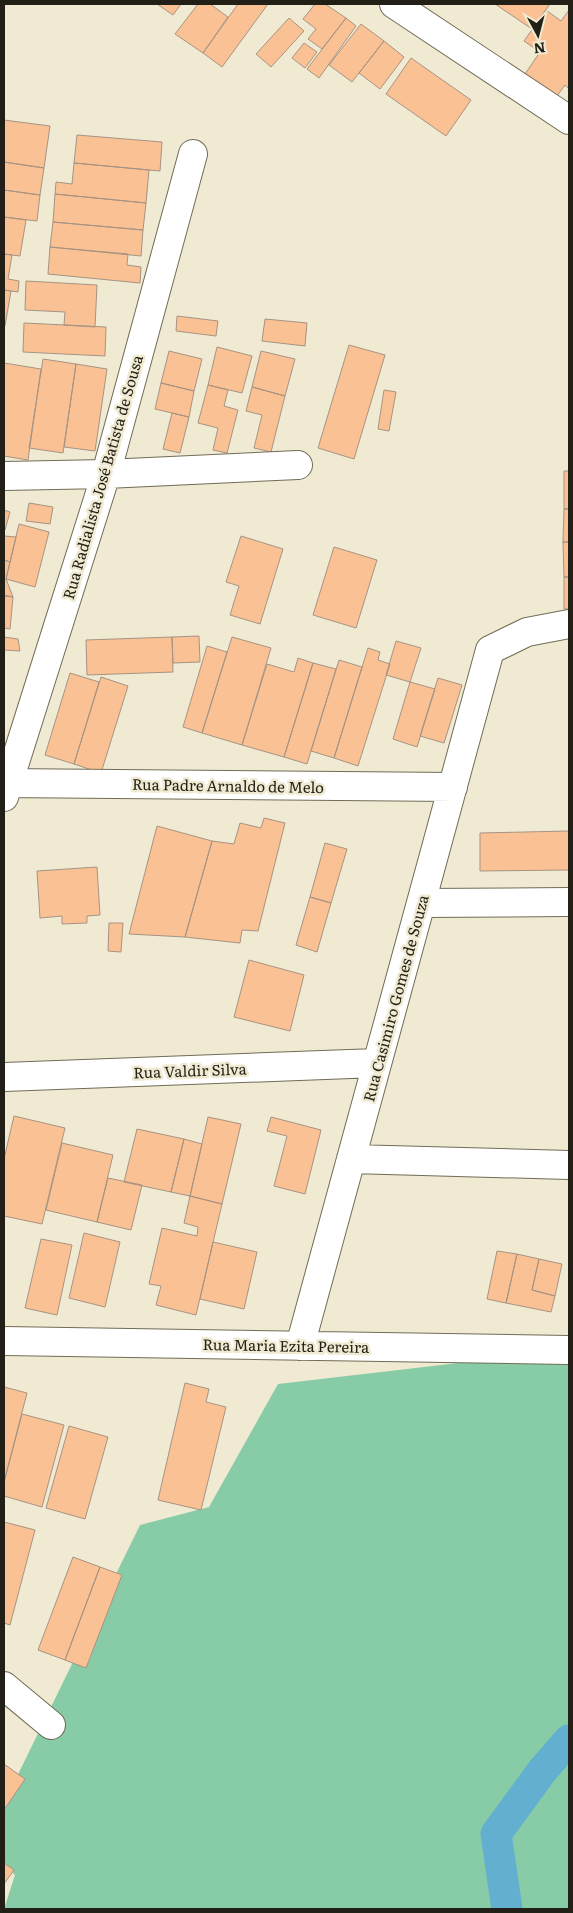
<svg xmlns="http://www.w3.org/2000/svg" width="573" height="1913" viewBox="0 0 573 1913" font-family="Literata,serif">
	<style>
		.forest { fill: #87cca6 }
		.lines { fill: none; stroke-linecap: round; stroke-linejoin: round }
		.canal { stroke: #63afcf; stroke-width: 31 }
		.building { fill: #fac294; stroke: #a79383 }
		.minor-casing { stroke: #716c56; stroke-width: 30 }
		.minor { stroke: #fff; stroke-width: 28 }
		.labels { text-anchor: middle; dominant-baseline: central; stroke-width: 5; stroke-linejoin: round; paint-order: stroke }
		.street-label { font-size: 15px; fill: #211f16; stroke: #f0ead2 }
	</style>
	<rect width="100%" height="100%" fill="#f0ead2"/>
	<path class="forest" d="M569,1350V1909H4L15,1875L4,1865V1803L140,1525L209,1507L278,1384Z"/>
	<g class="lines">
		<path class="canal" d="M507,1909L496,1834L542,1771L569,1740"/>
	</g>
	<path class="building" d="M157,4H181L173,15Z
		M198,4H210L228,17L203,53L175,34Z
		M238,4H268L222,67L203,53Z
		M315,4H325L346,18L322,49L308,39L316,29L303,19Z
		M495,4H550L532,29Z
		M546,10L561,21L569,10V86L568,88L565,85L557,96L525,74L540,52L524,41Z
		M289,18L304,31L271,67L256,54Z
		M346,18L356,26L319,78L307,69Z
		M361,24L384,41L352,82L329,65Z
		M384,41L404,57L380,89L359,73Z
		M304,43L317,52L305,68L292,58Z
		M411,58L471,100L446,136L386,94Z
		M4,120L50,126L44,168L4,162Z
		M77,135L162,142L160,171L74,163Z
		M4,162L44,168L40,195L4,190Z
		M74,163L149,170L146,203L55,194L56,182L72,184Z
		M4,190L40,195L37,221L4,217Z
		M55,194L146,203L143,230L53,222Z
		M4,217L26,220L20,256L4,254Z
		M53,222L143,230L141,256L50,247Z
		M50,247L128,254L127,265L141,267L140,283L48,274Z
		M4,254L12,255L8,279L19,281L18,292L4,290Z
		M26,281L97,285L95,327L64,325L65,312L25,310Z
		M4,290L11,291L5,326H4Z
		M177,316L218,321L216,336L176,331Z
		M265,319L307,323L305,346L262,341Z
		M24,323L106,327L105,356L23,352Z
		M349,345L385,355L354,459L318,448Z
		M217,347L252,356L242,393L208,385Z
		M169,351L202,359L194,391L161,383Z
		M261,351L295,359L285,396L252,387Z
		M43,359L76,364L63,453L29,448Z
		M4,363L41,369L28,460L4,456Z
		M76,364L107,369L95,451L64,447Z
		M161,383L194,391L189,417L155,409Z
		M208,385L228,390L224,406L238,410L227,453L213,450L218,428L198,423Z
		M252,387L285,396L271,452L254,448L262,415L246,411Z
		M384,390L396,392L389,431L378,429Z
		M172,413L189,417L180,453L163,449Z
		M564,471H569V509H564Z
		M29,503L53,507L50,524L26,521Z
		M564,509H569V542H563Z
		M4,510L10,512L5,530H4Z
		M19,524L49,532L35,587L6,579Z
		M4,536L16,537L10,562L4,560Z
		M241,536L283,549L260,624L230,615L239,586L226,582Z
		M563,542H569V577H564Z
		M334,547L377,560L356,628L313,615Z
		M4,560L10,562L6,579L13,597L4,595Z
		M564,577H569V609H564Z
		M4,596L13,597L10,629L4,628Z
		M199,636L200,662L173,663L172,637Z
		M4,637L18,639L20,651L4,650Z
		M172,637L173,672L87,675L86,640Z
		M232,637L271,648L242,745L202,733Z
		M396,641L421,648L410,682L386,675Z
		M207,646L227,652L202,733L183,727Z
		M368,648L380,652L378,660L390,664L358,766L334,758Z
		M298,658L313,663L284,757L242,745L267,664L294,672Z
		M339,660L362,667L334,758L311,751Z
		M313,663L336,669L307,764L284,757Z
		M70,673L99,682L74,764L45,755Z
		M101,677L128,686L101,773L74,764Z
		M438,678L462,685L444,743L420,736Z
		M410,682L435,689L417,747L393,739Z
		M264,818L285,823L258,931L242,930L240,943L185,937L212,841L234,844L240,823L261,828Z
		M157,826L212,841L185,937L129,934Z
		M569,831V870L480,871V833Z
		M325,843L347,849L331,903L310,897Z
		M97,867L100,915L87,916V923L62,924V916L40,918L37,871Z
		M310,897L331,903L317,952L296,945Z
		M109,923H123L121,952L108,951Z
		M249,960L304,975L290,1031L234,1017Z
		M14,1116L65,1128L42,1224L4,1216V1159Z
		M208,1117L241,1124L222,1204L190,1196Z
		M271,1117L321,1130L305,1194L274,1186L287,1136L267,1131Z
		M137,1129L184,1139L171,1192L124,1182Z
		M184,1139L202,1144L190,1196L171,1192Z
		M62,1143L113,1155L97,1222L46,1210Z
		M108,1178L142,1185L131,1230L97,1222Z
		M190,1196L222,1204L196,1315L156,1305L161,1286L149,1284L162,1228L197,1236L198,1227L184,1223Z
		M84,1233L120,1242L105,1307L69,1298Z
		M41,1239L72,1245L57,1315L25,1308Z
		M213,1242L257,1252L244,1309L200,1299Z
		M497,1251L517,1254L506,1303L487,1299Z
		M517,1254L539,1259L532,1290L555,1296L551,1312L506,1303Z
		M539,1259L562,1264L555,1296L532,1290Z
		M185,1383L209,1389L206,1402L226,1407L201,1510L158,1500Z
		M4,1387L27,1393L4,1482Z
		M22,1414L64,1425L42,1507L4,1496V1482Z
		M69,1426L108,1437L85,1519L46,1508Z
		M4,1522L35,1530L10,1625L4,1623Z
		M73,1557L100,1567L65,1660L38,1650Z
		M100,1567L122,1575L86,1668L65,1660Z
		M4,1764L25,1779L4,1810Z
		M4,1863L14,1870L4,1884Z"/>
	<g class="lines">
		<defs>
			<path id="minor" d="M394,4L569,120
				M4,476L106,474L298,465
				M4,783L453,787
				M4,797L106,474L193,154
				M421,903L569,902
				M4,1077L377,1063
				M351,1159L569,1165
				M4,1341L569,1350
				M300,1346L490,650L527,632L569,624
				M4,1686L51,1725"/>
		</defs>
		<use href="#minor" class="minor-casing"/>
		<use href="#minor" class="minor"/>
	</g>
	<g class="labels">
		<g class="street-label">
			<text transform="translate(102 477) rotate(-74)">Rua Radialista José Batista de Sousa</text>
			<text transform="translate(228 785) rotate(1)">Rua Padre Arnaldo de Melo</text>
			<text transform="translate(395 998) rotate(-75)">Rua Casimiro Gomes de Souza</text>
			<text transform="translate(190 1070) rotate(-2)">Rua Valdir Silva</text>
			<text transform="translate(286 1345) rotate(1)">Rua Maria Ezita Pereira</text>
		</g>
	</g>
	<rect width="573" height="1913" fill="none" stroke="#211f16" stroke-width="10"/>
	<g transform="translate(538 35) rotate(173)" stroke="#f0ead2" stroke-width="4" paint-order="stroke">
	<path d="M0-4L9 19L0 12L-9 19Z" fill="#211f16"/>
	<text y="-8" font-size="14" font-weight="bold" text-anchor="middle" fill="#211f16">N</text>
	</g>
</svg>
